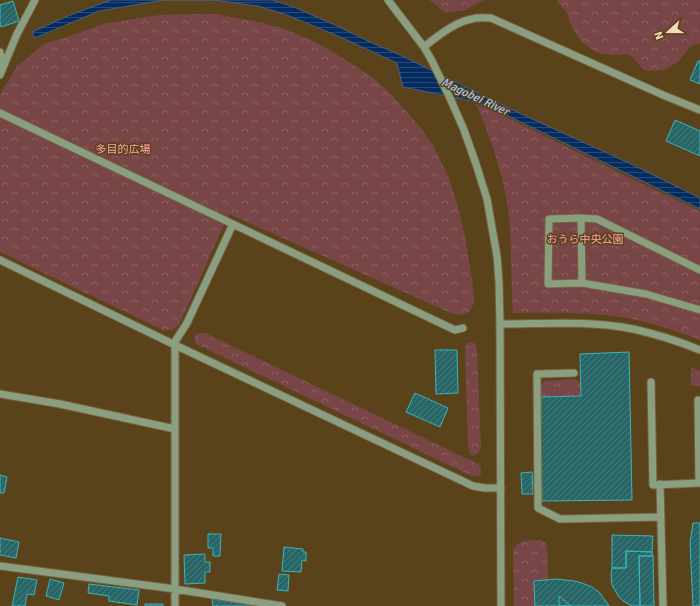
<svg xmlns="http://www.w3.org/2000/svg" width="700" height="606" viewBox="0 0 700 606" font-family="Signika,'Noto Sans JP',sans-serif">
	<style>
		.grass { fill: url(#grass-tufts) }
		.forest { fill: url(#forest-crowns) }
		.water { fill: url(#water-rules); stroke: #4b607a }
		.building { fill: url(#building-hatch); stroke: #38b6ba }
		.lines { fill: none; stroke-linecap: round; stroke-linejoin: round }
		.minor-casing { stroke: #78603a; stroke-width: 9 }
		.minor { stroke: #8a9f82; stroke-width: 7 }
		.labels { text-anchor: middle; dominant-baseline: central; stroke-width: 3; stroke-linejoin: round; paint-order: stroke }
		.park-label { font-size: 11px; fill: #ffa5a8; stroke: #5a421b }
		.water-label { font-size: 12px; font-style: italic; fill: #a1c3f5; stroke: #5a421b }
	</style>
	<defs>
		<pattern id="grass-tufts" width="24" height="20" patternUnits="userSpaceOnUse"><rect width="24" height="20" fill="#784647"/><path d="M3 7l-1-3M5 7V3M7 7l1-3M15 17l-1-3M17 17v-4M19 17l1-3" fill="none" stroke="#8c605f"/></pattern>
		<pattern id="forest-crowns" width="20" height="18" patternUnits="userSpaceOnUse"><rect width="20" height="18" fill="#784647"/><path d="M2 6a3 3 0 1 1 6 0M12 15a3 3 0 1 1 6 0" fill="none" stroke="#8c605f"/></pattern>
		<pattern id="water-rules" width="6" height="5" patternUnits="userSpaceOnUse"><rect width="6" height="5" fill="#042c61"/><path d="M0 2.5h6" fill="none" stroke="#294a75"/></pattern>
		<pattern id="building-hatch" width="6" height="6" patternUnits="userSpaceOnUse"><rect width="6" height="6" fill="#286567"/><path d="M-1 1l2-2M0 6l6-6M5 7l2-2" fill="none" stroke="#487a7a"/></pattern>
	</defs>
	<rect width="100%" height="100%" fill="#5a421b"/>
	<path class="grass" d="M691,367L700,371V386H691Z
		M575,379C583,382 581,389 581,396L541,397V386L544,381Z"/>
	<path class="forest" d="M429,0H485L465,10L446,13Z
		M556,0H700V43L690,47L678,62L664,70L645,71L629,54L613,55L597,53L581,41L572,27L566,11Z
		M191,14H216L259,22L282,28L309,39L330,50L372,77L391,94L420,127L433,145L449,178L458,207L465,237L472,279L474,298L473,305L469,312L466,313L461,315L453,314L229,214L179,325L172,330H163L0,252V95L16,67L44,44L79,33L103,24L133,19L160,15Z
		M476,104L494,111L630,178L700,211V340C670,328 637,318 605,315C574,312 544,313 513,313C510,275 513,235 506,197C500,165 489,133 476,104Z
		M199,333H205L478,464L481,467V474L479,476H472L198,345C194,343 194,340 195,336Z
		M469,342C474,342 477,344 477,349L481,448L478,453L473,456L470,454L468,447L465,347Z
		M541,540L545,542L547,546L548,580L534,581L535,606H514L513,551C518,538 529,541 541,540Z"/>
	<path class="water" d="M111,0H272L294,7L335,25L370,42L398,54L517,112L629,163L700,198V209L494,109L476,102L403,87L397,63L338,36L287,15L258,6L213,0H164L99,11L35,38L32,32L68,16L105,2Z"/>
	<path class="building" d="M13,1L19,21L1,27L0,24V5Z
		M698,61H700V84L690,80Z
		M675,120L700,131V156L666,141Z
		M435,350H457L458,393L436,394Z
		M629,352L632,500L542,501L541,397L581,396L580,354Z
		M415,393L448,408L440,427L406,412Z
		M532,472L533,494H522L521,473Z
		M0,475L7,477L4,493H0Z
		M693,523H700V606H693L690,543Z
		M208,534H221L220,556H213V548H208Z
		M612,535L653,536L652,552L626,551V568H612Z
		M0,538L19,542L16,558L0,555Z
		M284,547L303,549V552H306V561L302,560L301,572L282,571Z
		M626,551L652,552L653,556H639L640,606H632L623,601L619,597L612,585L611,574L612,568H626Z
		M205,554V562H210V572H205V583L185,584L184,555Z
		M639,556H653L654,606H640Z
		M279,574L289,575L288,591L277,590Z
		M18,577L37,580L34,595L27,594L25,606H12Z
		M50,579L64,583L59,600L46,596Z
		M557,579L574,581L582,583L592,587L600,593L609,606H535L534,581Z
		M89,584L139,590L137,605L109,601V596L88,593Z
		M559,596L570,605L571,606H559Z
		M212,599L254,605V606H213Z
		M145,604H163V606H145Z"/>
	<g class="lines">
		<defs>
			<path id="minor" d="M388,0L424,47L432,61L450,98L464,130L476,164L487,199L497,256L499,282L500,324L501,606
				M424,47C436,37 457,21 472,19C478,17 485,18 491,18L663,95L700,110
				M0,52L3,66
				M0,75L17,34L35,0
				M0,113L436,321L455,330L463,328
				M581,218L582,283
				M0,260L175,345L473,486L485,488H501
				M700,270L597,219L581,218L549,219L548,284L582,283L646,294L700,310
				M500,324C544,324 590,320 633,329C656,334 678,341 700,350
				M176,340L187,323L233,224
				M175,345V606
				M574,373L537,374L538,508L560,519L661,517
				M651,382L653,485L700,483
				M0,394L60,404L175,429
				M698,400L699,483
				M660,484L663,606
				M0,566L175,589L282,606"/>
		</defs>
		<use href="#minor" class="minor-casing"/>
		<use href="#minor" class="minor"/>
	</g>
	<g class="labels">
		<g class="park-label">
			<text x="123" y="149">多目的広場</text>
			<text x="585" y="239">おうら中央公園</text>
		</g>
		<g class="water-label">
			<text transform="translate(475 97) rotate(25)">Magobei River</text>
		</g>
	</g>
	<g transform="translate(668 32) rotate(249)" stroke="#5a421b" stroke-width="3" paint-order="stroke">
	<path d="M0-3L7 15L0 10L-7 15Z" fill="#f1dab6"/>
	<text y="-6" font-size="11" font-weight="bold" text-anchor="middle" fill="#f1dab6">N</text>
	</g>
</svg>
